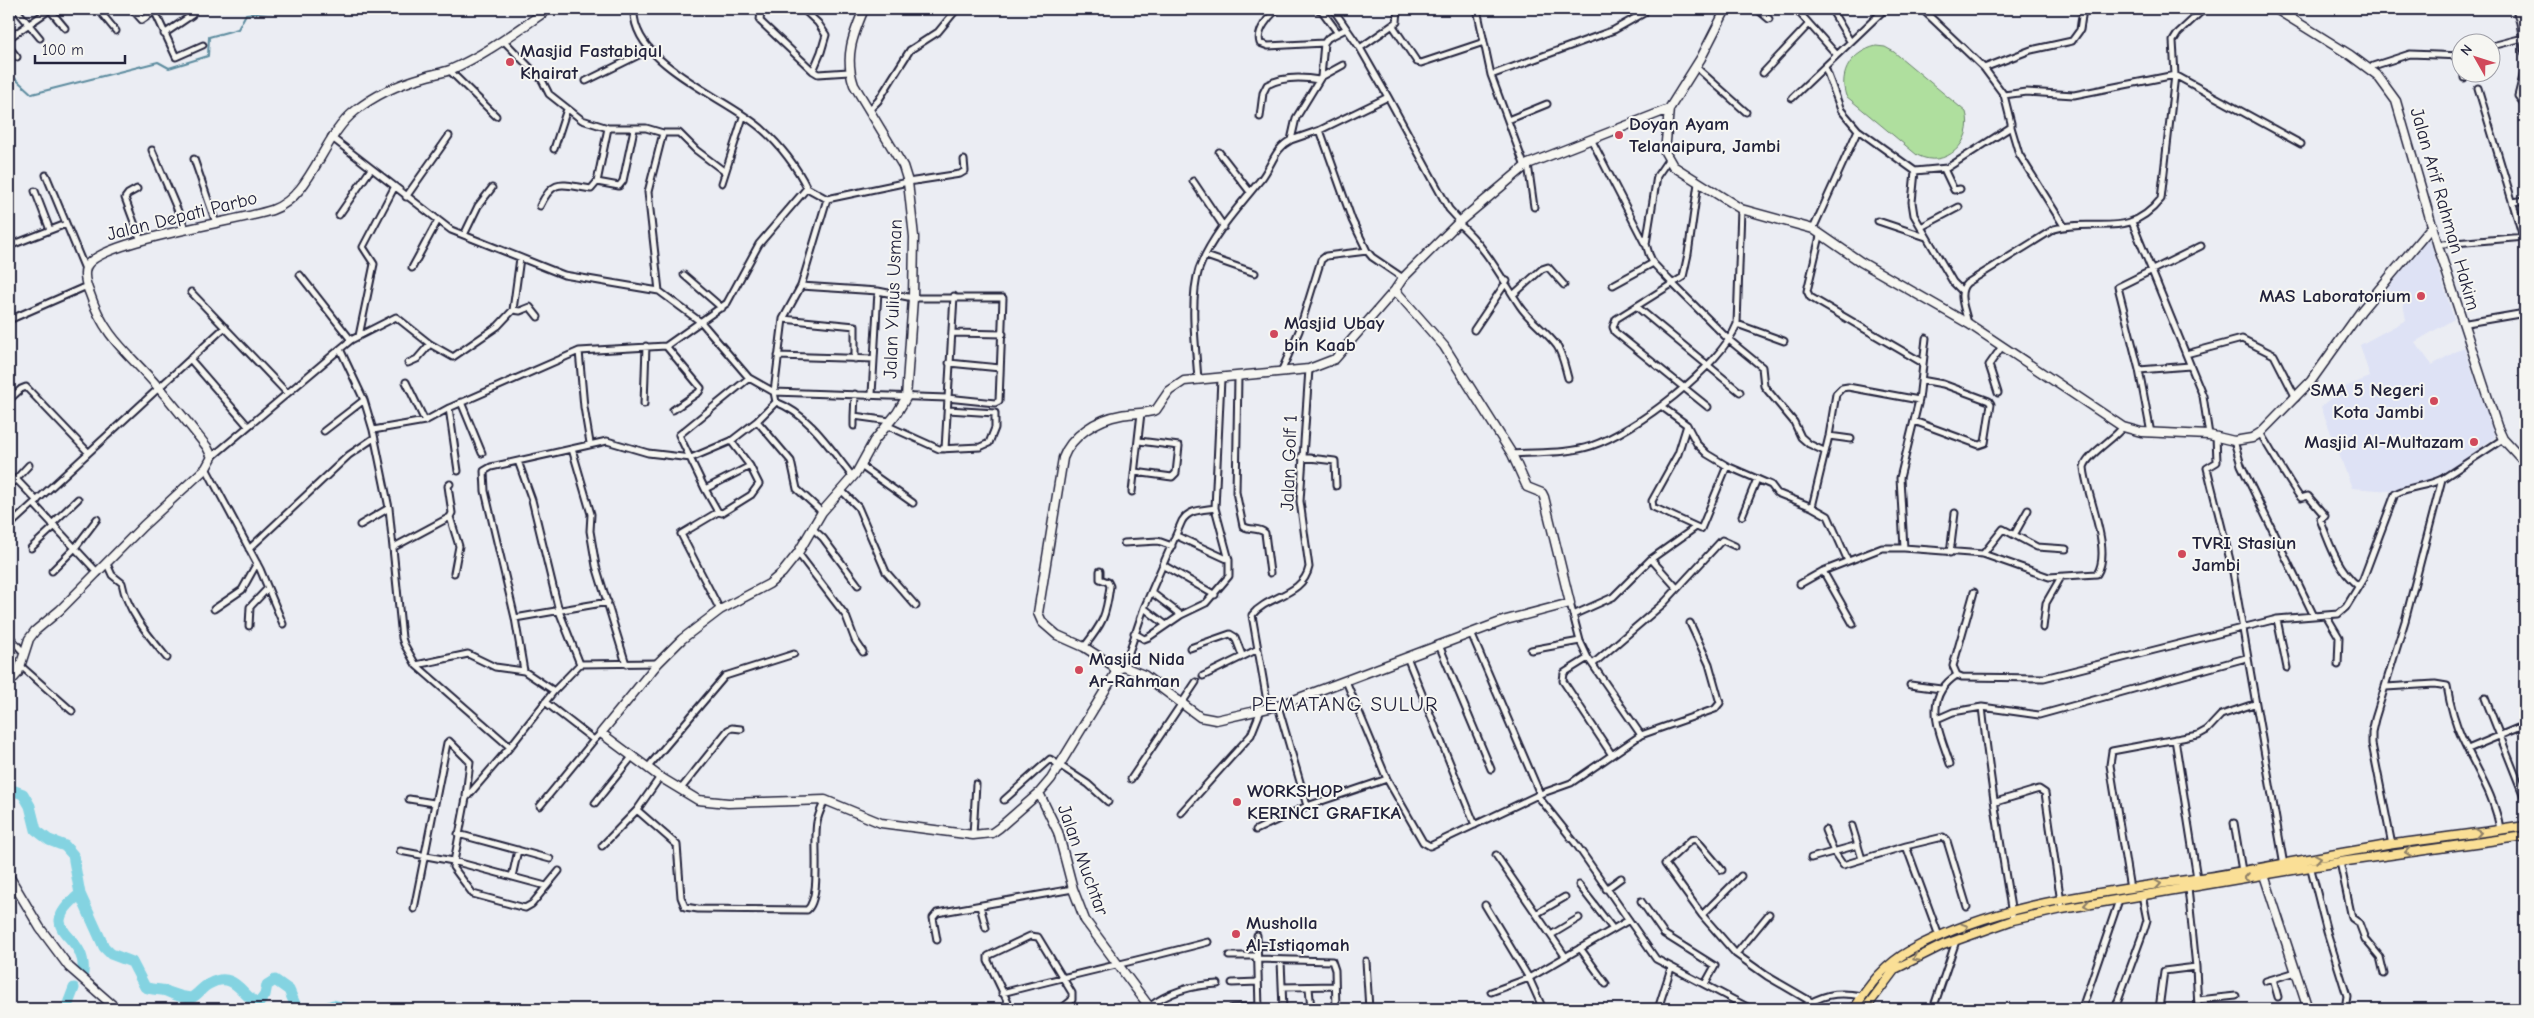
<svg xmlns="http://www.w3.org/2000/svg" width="2534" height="1018" viewBox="0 0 2534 1018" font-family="'Comic Neue',sans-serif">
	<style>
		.built { fill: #dee2f5 }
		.green { fill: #afdf9e; stroke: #68806c }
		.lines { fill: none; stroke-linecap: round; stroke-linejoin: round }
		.stream { stroke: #5d8c9f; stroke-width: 2 }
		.river { stroke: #84d3e1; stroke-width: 11 }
		.street-casing { stroke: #22223b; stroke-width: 9 }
		.secondary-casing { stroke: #22223b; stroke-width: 11 }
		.primary-casing { stroke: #22223b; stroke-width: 11 }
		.street { stroke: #f6f6f2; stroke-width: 5 }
		.secondary { stroke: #f6f6f2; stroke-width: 8 }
		.primary { stroke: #fadf96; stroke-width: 8 }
		.oneway { stroke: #8e8068 }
		.poi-dot { fill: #d1495b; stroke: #f6f6f2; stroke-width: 2 }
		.labels { text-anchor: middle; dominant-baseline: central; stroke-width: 4; stroke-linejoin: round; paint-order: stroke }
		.poi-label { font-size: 19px; font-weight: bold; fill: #22223b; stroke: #f6f6f2; text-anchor: start }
		.street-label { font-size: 19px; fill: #22223b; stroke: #f6f6f2 }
		.quarter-label { font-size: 21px; letter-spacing: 1px; fill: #22223b; stroke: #f6f6f2 }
	</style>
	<rect width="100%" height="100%" fill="#ebedf3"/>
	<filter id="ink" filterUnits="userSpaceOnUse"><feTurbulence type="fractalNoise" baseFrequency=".02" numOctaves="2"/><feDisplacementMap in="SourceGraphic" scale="10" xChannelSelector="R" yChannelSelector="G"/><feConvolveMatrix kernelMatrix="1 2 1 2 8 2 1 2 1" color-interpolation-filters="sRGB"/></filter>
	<g filter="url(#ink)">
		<path class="built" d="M2429,237L2454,319L2415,342L2432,365L2464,347L2495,437L2442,476L2391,491L2352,488L2321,407L2347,386L2370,377L2360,345L2406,320L2403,304L2388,288Z"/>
		<path class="green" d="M1876,46L1885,47L1894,52L1966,112C1975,142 1945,170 1917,155L1846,96C1838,72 1852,52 1876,46Z"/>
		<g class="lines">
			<path class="stream" d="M9,73L32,94L158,62L169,68L208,56L209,37L238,29L246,14L301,9"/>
			<path class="river" d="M9,789L23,794L30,806L36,830L49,840L65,846L73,855L80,894L104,947L111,954L132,962L145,987C152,990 159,989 166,991C176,995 178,997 191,998C198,995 202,987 209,984C237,969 242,999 259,1003L265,995L267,985L275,980L289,990L297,1009
				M80,894C31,934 88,931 83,973
				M66,1009L74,988
				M323,1009L333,1005L350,1009"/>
			<defs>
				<path id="street" d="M16,9L40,38
					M49,9L65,28
					M98,9L116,31
					M132,9L142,20L158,9
					M634,9C631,65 729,98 763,130C780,145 797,167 807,188
					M761,9L760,21L813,71L821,52L826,35L818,23L803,9
					M1278,9C1269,16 1256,31 1260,43L1268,46L1324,43
					M1317,9L1322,11L1338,33
					M1333,9L1360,48L1388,97L1449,209L1460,221
					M1477,9L1491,75L1525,167
					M1714,9L1723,16
					M1757,9L1769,19
					M1796,9L1837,55
					M1831,9L1850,41
					M2516,9L2520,23
					M155,12L176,57L203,45
					M2525,22L2520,23L2525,54
					M1393,26L1417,62L1421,63L1484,42
					M164,34L192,15
					M9,38L51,9
					M503,40L542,80L549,94L582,120L608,128H646L663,133H679L696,150L725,172
					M2492,46L2523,38
					M9,47L17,57
					M1360,48L1397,22L1398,9
					M2373,66L2410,54L2462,56
					M1696,67L1746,112
					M1825,67L1841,110L1858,130L1915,171L1947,168L2011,127V123L2004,95L1984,68L1922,9
					M1984,68L2031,50L2072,41L2080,30L2083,9
					M2525,68L2518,96L2525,105
					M449,70L496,116
					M813,71L818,74L849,72
					M2464,72V78
					M1763,73L1809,24
					M1491,75L1614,30L1644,13
					M1321,77L1343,65
					M586,81L651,49
					M2478,88L2523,237
					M2004,95L2026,92L2074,95L2175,75L2301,144
					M1792,98L1885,9
					M869,110L878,101L910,50L938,32L957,9
					M1260,117L1263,93L1267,85C1282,77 1302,77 1319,80
					M1508,120L1547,104
					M2011,127L2019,154L2064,226
					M1320,130L1352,220L1367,251L1372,257L1403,278
					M331,137L451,230L564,275L659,291L702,323L749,378L774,392L947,398L995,403L999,401L1003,298H913L878,291L801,286
					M1591,139L1645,244
					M1291,140L1320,130L1388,97
					M554,149L567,109
					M152,150L186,230
					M1219,152L1250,192
					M194,159L216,223
					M1668,160L1657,176L1646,244L1649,254L1653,263L1673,284L1729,340L1762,367L1764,386L1794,422L1801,437L1809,444L1824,451
					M1528,164L1534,207
					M1944,169L1954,190L1960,189
					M1915,171L1912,202L1914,215L1953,282L1962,291
					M46,175L85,269
					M1193,181L1224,227
					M597,182L608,128
					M722,183L743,117
					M1698,183L1688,254L1683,277L1616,319L1613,327L1615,332L1708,407
					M137,189L128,194L125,198L141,241
					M35,191L50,230
					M406,197L449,136
					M2513,202L2525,200
					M540,206C554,177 562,185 591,189L597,182L619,186L623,181L634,129
					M339,215L371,169
					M1878,221L1926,237
					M2132,222L2203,396L2209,435
					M1458,223C1485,246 1501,277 1520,306C1530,321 1546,331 1557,346C1563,355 1565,368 1568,378
					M1921,227L1959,207
					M1813,229L1858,130
					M464,235L478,206L492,188
					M1820,236L1807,291L1810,297L1923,363
					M2443,244L2525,237
					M9,246L66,224
					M1206,256L1255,273
					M412,268L438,220
					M300,275L351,340
					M684,275L722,308
					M1613,285L1653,263
					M659,291L648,192L663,133
					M191,292L287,393
					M1514,294L1542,269L1548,267L1564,285
					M1637,307L1740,392
					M513,310L520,311L530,307L538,317
					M783,319L855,326V359
					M9,320L87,286
					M2467,323L2525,313
					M1737,324L1784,341
					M1968,324C1966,311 1956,293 1967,283L2054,229C2097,217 2127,241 2161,199L2175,75L2173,41L2178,33L2204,9
					M1474,330L1507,281
					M952,333L1003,334
					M359,336L374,264L363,247L394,188
					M666,346L701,388L699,392L673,410
					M340,349L351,340L396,317L430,344L453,357L498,326L513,310L520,258
					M579,351L584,407L590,443
					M2186,354L2242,339L2274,355L2296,398
					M778,356L874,359
					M190,359L248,426
					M408,363L417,359L430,344
					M949,363L1000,368
					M2139,370L2190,366
					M1281,372L1299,331L1321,260L1326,256L1367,251
					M1238,377L1236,492L1243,526C1250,531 1259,527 1265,533L1270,573
					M1198,380C1196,347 1189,301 1199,269C1211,236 1240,205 1262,178C1273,163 1275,148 1291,140L1296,118L1321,77L1324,43L1328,38L1346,29
					M406,382L425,421
					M1998,393L1989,365L2001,348
					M872,394L878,291
					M9,400L21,389L26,387L88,452
					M461,402L482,453
					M776,402C810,415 831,450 853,477
					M644,404L646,346
					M1661,406L1687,425L1697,444L1707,454L1727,466L1771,485L1777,493L1812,507
					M449,408L458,471
					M854,416L855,394
					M757,421L791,461L797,489L822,512
					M1914,421L1979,445L1985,443L1991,404L1989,401L1943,384L1921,380
					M886,425L939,449L980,447L989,443L995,428V413L948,410
					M1687,425L1678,454L1652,501L1653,507L1701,529L1727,466
					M854,426V416L890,421
					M373,430L425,421L449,408L579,351L666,346L727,303L759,244L807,188L827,199L908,182L960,174L965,171L964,160
					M324,431L364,400
					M2151,433L2139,370L2118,287L2201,246
					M2260,433C2266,442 2297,496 2301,498L2308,496L2325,516L2320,519C2329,543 2338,570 2358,586
					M1829,436L1851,439
					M2216,436L2217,462L2207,468L2233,572L2284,865
					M731,441L750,466L759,484L751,495L722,513L718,512L705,489L679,435L749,378
					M2234,441L2241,465L2313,614
					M572,449L591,514L590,531L596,566L626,664
					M945,449L954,296
					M1512,454C1537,452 1567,454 1591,446C1635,432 1721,366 1737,324L1741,209
					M212,457L340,349L364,400L373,430L389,508L402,638L404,644L416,665L510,747L554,691L580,664L658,663
					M1301,457L1335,461L1336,486
					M518,461L532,500L559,611L580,664
					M29,465L16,479L37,501
					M861,466L913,503
					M206,468L260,569L283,624
					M1135,472L1172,477L1176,473L1179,446L1139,441
					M9,485L16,479
					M705,489L750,466
					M841,490L858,507L886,572L916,606
					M1132,492L1141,413
					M34,504L98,573
					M718,512L681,534L720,610
					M1742,516L1757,479
					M450,517L459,546L454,573
					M52,524L78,499
					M360,525L389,508
					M9,526L225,327
					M812,528L823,538L858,585
					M2014,535L2028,510
					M1177,536L1229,560
					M1124,543L1158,541L1172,546
					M394,547L450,517L452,513L448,486L450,484
					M31,548L55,526
					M1904,548L1900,478L1919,400L1926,338
					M249,549L349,455L374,438
					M798,553L846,616L855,640L863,652
					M1950,553L1955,513
					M1983,554L2003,529L2037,547L2066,549
					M1651,559L1677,588
					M1848,561L1828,516L1812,507L1829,436L1836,394L1842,388L1848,387L1919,400
					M107,564L112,575L122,583C127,611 149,636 167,658
					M1163,565L1215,595
					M52,571L75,548L97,519
					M1823,571L1853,624
					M1800,584L1823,571L1882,548H1904L1983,554L2049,577L2097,574C2113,549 2086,496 2084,467C2088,454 2113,440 2123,427
					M1151,592L1181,615
					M1974,592L1953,666L1957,675L1962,677L2044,678L2277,619L2338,614L2346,607L2363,579L2395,494C2408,486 2426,487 2442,479
					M1570,603L1580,641L1588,658L1641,735L1715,709L1720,703L1709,664L1690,623
					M1144,608L1166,625
					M214,609L242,590L257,563
					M1573,615L1613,597L1651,559L1696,527
					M2326,615L2339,637L2338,665
					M515,618L608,602
					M2277,619L2287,668
					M249,626L250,607L268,588
					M2043,628L2046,603L2061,577
					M1134,633L1144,639L1149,637L1181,615L1206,603L1229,576V560L1215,508L1221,379
					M1471,633L1540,794
					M9,636L24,653
					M1439,645L1491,769
					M1084,647C1103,623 1106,617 1110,586L1108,582L1100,579V571
					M1190,648L1230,634L1235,637L1242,655
					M1531,650L1580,641
					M1407,657L1475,825
					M1588,658L1564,673L1563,681L1612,755
					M1593,664L1664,603L1722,540L1735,546
					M416,665L468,654L495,667L524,671
					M21,666L72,711
					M1124,667L1144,608L1182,521C1189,509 1203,510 1215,508
					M1203,676L1258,649
					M1346,681L1387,779
					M1910,685L1941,689
					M2386,687L2435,684L2447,686C2450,704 2454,721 2462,738C2476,769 2495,796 2500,830
					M554,691L524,671L515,618L485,491L484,471L491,467L607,441L648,453L691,458L731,441L757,421L776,402L774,392L783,319L801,286L827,199
					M2485,698L2525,799
					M545,702L594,740L601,733
					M1278,706L1307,806
					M1268,707L1252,615C1268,595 1303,596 1309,567L1300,501L1309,369
					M1982,707C1990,779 2001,849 2013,920
					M1937,719L1953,712L1982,707L2039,715L2246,658
					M2175,739L2197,878
					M510,747L466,798L453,867L473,894L525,908L532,904L559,871
					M2468,749L2525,725
					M1950,764C1940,732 1921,698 1957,675
					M648,767L725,676L794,654
					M1131,779L1196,682
					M680,790L728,730L732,728L741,729
					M1537,795L1576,844L1656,959L1751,1009
					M409,799L434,803
					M1004,800L1050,759L1088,784L1108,802
					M1996,802L2039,789L2045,793L2062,909
					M595,803L632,757
					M540,806L594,740
					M637,810L677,845L681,897L685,907L698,909L807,910C822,898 813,841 817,822C818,815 822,807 825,800
					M1181,813L1251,735L1261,710
					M2234,823L2242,871
					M1852,826L1862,859
					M1256,830L1307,806L1387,779L1423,842L1430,846L1540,794L1571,783L1641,735
					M1825,830L1834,852L1843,865L1906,846L1939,936
					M458,834L550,859
					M973,835L976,784
					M2392,845L2372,744V732L2375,719L2405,621L2442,479L2503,439
					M602,846L637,810L660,777
					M1906,846L1943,837L1947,841L1967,907
					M400,851L453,861L546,886
					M1496,855L1565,956
					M1811,858L1858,845
					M2340,862L2352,918L2359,923L2365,939L2380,957L2384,974
					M2311,869L2327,932L2347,996L2345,1009
					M1722,870L1696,839L1691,840L1665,864L1702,915L1736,954L1767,976L1810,1001
					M512,877L518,850
					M1579,885L1613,929
					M2188,888L2196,967L2198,1009
					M1606,889L1621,878
					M2130,889L2110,765L2112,751L2198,735L2207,730L2221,715L2254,704
					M1641,901L1664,934L1715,966L1705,984
					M1485,905L1529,978L1543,1009
					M980,906L986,928
					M414,909L447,743L449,741L470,762L466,796
					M1536,914L1565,897
					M1702,915L1741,876
					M1257,935L1259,1009
					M1551,935L1579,918
					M937,940L933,918L937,913L1073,889
					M1257,945L1275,946
					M1580,948L1606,984
					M1736,954L1769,914
					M1229,956H1256
					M1256,959L1332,961L1335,970L1336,1009
					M1281,961L1283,1009
					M1366,961L1369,1009
					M2273,979L2278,997
					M2266,981L2296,972
					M1232,983L1258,982
					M1282,987L1335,986
					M1309,988L1311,1009
					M1491,992L1529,978L1629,920
					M1002,993C1071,975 1140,960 1208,942
					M2198,1000L2236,996
					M1149,1007C1170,991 1193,985 1218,984
					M1232,1008L1259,1006
					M2082,1008L2119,900
					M1011,1009L988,961V956L1030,936L1038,937L1072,993V1000L1061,1009
					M1141,1009L1148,1004
					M1658,1009L1671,968
					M1687,1009L1688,1007
					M1799,1009C1822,995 1835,991 1862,996
					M1933,1009L1956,941
					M2115,1009L2144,930L2147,920L2142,895
					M2159,1009L2164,971L2196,967"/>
				<path id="secondary" d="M864,9C853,35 844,57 854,85L903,166L908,182L914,237L913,298L906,398L897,413L874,441L857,472L822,512L798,553L782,573L769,584L720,610L682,639L658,663L601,733L660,777L698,800L728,803L825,800L881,823L973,835L992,833L999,828L1039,793L1051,779L1118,669L1124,667L1144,675L1200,717L1216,720L1278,706L1506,620L1570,603L1544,497L1542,493L1527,487L1512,454L1444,346L1395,290
					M2276,9L2350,55L2377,75L2396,101L2438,246L2497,426L2503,439L2525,463
					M1669,109L1665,152L1673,166L1741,209L1813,229L1861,262L1969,324L2123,427L2141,432L2209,435L2234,441L2252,438L2260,433L2311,381L2361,311L2433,225
					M1115,671L1112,665L1084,647L1057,635L1042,622L1038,613L1063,458C1071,436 1097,419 1121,415C1132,413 1144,414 1156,410L1169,391L1184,381L1309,369L1335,359L1395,290L1403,278L1458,223L1528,164L1669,109L1701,58L1726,9
					M9,683L18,673L29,639L35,631L60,610L143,526L206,468L212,457L207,447C191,427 175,406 158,387C129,353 105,339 90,294C87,287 83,276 86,268C94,241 241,221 272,210C313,195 321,138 355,111C375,95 399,84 424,77C433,74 442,73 450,70C485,55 518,30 549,9
					M1039,793L1058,832L1073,889L1085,920L1151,1009
					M2264,875L2308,1009
					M9,876L40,928L69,967L117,1009"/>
				<path id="primary" d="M1854,1009C1869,985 1885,964 1911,950C2001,901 2108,892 2207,877C2270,867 2331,854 2394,844C2438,838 2482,833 2525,826
					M1865,1009L1895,969L1943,945L2013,920L2062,909L2340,862L2525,836"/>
			</defs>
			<use href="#street" class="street-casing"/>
			<use href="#secondary" class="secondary-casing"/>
			<use href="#primary" class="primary-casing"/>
			<use href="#street" class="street"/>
			<use href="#secondary" class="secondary"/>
			<use href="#primary" class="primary"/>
		</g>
		<defs><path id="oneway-chevron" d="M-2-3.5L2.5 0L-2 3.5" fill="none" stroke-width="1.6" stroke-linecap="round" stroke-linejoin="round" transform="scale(1.25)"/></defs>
		<g class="oneway">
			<use href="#oneway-chevron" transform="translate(2478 833) rotate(-8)"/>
			<use href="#oneway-chevron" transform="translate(2408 852) rotate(172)"/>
			<use href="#oneway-chevron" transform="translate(2318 858) rotate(-10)"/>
			<use href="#oneway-chevron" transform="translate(2247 878) rotate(171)"/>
			<use href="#oneway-chevron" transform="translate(2158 884) rotate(-9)"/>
			<use href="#oneway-chevron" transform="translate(2087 905) rotate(171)"/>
			<use href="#oneway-chevron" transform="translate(1965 927) rotate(-19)"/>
			<use href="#oneway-chevron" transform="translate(1916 958) rotate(153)"/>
		</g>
	</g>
	<g class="poi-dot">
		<circle cx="510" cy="62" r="5"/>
		<circle cx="1619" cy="135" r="5"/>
		<circle cx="2421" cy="296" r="5"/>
		<circle cx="1274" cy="334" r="5"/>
		<circle cx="2434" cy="401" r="5"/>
		<circle cx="2474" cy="442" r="5"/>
		<circle cx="2182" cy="554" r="5"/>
		<circle cx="1079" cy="670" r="5"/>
		<circle cx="1237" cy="802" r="5"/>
		<circle cx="1236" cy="934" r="5"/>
	</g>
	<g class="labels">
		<g class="poi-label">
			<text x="520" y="51">Masjid Fastabiqul<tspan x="520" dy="22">Khairat</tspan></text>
			<text x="1629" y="124">Doyan Ayam<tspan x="1629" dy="22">Telanaipura, Jambi</tspan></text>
			<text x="2411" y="296" text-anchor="end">MAS Laboratorium</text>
			<text x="1284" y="323">Masjid Ubay<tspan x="1284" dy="22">bin Kaab</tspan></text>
			<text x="2424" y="390" text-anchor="end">SMA 5 Negeri<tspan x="2424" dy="22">Kota Jambi</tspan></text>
			<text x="2464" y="442" text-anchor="end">Masjid Al-Multazam</text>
			<text x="2192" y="543">TVRI Stasiun<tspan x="2192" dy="22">Jambi</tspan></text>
			<text x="1089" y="659">Masjid Nida<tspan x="1089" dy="22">Ar-Rahman</tspan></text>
			<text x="1247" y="791">WORKSHOP<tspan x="1247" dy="22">KERINCI GRAFIKA</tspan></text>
			<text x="1246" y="923">Musholla<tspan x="1246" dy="22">Al-Istiqomah</tspan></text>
		</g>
		<g class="street-label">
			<text transform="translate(2445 209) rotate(74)">Jalan Arif Rahman Hakim</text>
			<text transform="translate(182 216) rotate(-14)">Jalan Depati Parbo</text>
			<text transform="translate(893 299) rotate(-88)">Jalan Yulius Usman</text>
			<text transform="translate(1289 463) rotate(-88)">Jalan Golf 1</text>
			<text transform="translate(1083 860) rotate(70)">Jalan Muchtar</text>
		</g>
		<g class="quarter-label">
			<text x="1345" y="704">PEMATANG SULUR</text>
		</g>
	</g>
	<rect width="2534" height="1018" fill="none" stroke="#f6f6f2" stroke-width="30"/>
	<rect x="15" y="15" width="2504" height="988" fill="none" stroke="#22223b" stroke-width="2" filter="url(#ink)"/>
	<g transform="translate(2476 58) rotate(309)"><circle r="24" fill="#f6f6f2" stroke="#a1a1a9"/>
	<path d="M0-4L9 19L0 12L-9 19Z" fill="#d1495b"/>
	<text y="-8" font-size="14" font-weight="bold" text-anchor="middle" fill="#22223b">N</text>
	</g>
	<path d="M35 55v8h90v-8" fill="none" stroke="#22223b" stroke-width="2.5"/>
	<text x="42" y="55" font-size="15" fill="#22223b" stroke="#f6f6f2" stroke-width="4" paint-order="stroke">100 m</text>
</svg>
